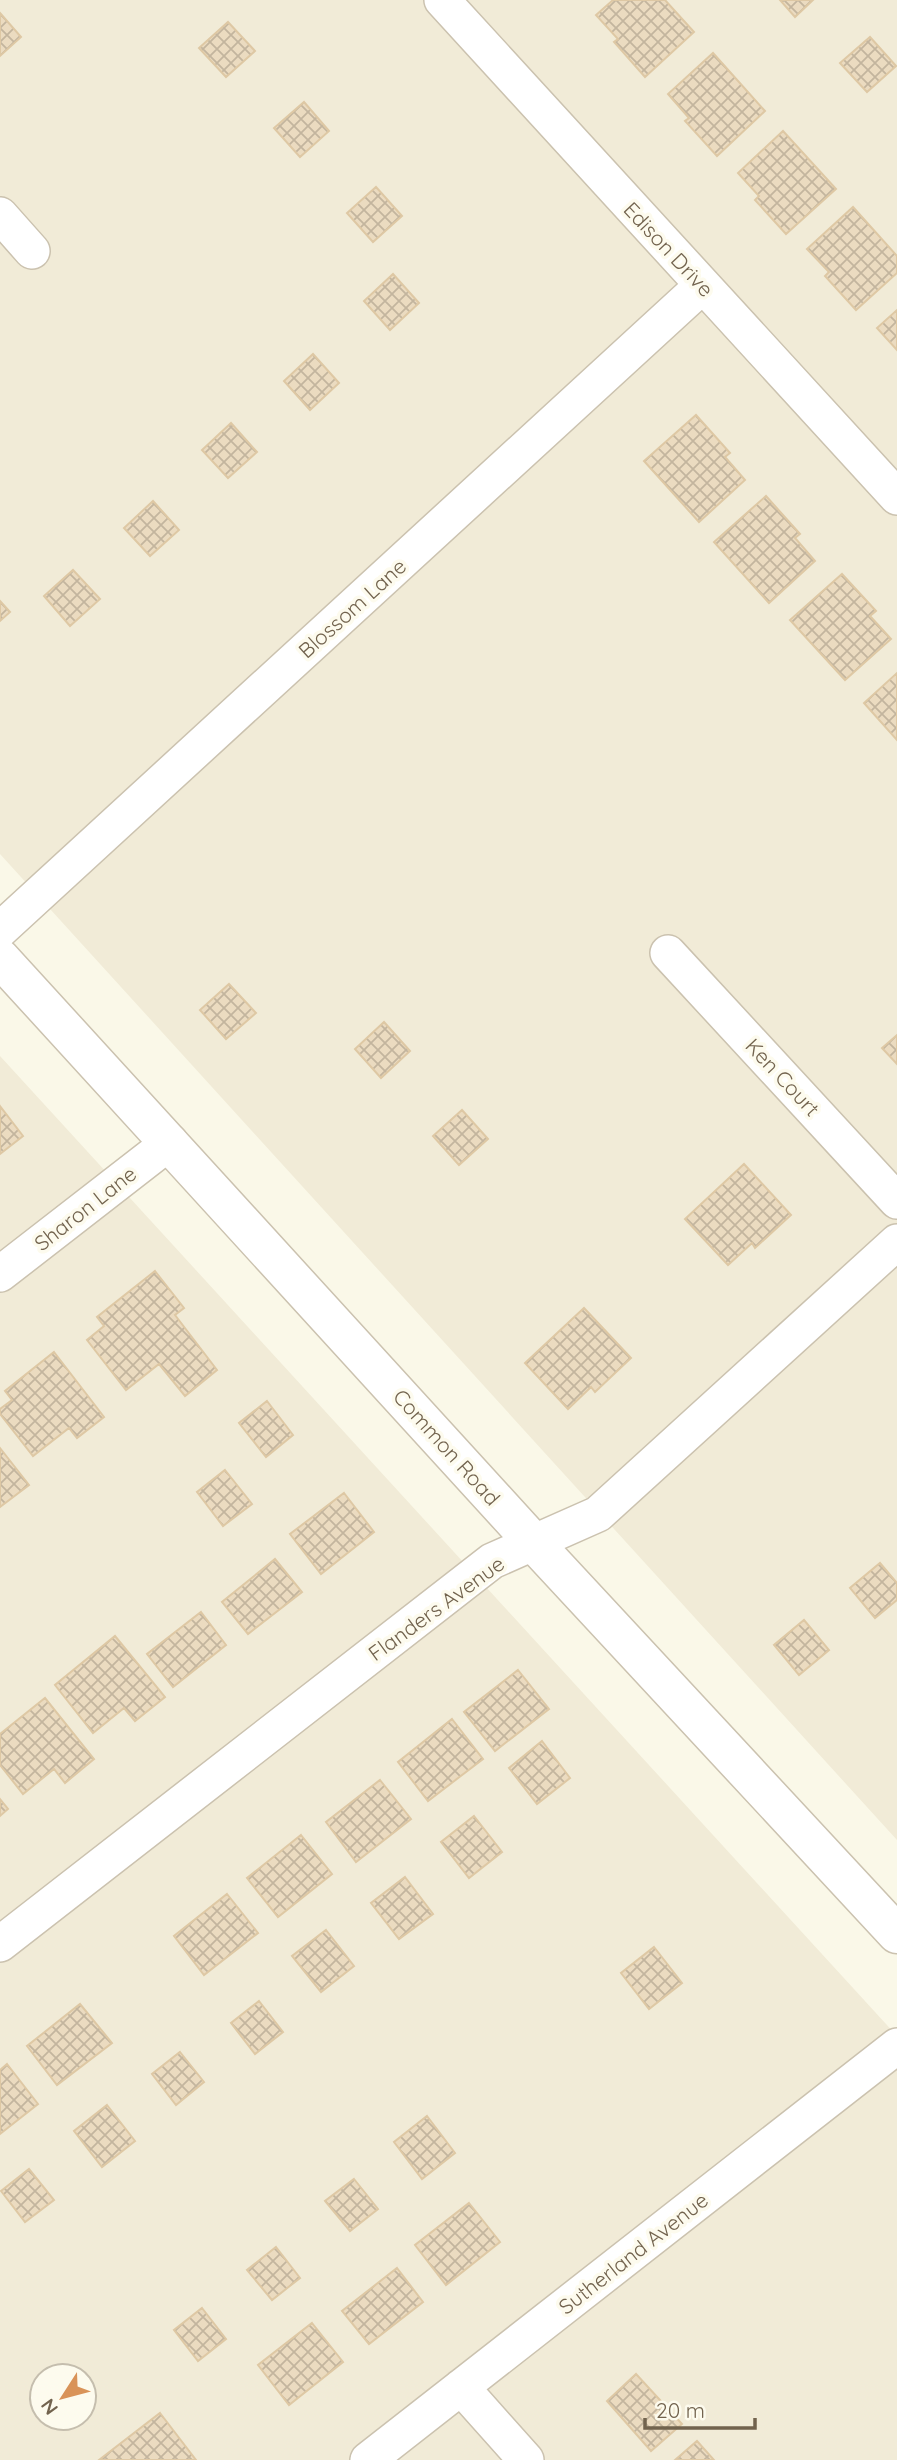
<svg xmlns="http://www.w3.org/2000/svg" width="897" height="2460" viewBox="0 0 897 2460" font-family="Quicksand,sans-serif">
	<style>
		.residential { fill: #f1ebd7; fill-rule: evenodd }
		.building { fill: url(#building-cross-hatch); stroke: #dec8a4; stroke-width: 2 }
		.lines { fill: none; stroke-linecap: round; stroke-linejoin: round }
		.minor-casing { stroke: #cbc2af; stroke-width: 38 }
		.tertiary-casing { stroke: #cbc2af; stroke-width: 41 }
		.minor { stroke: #fff; stroke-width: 35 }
		.tertiary { stroke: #fff; stroke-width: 38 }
		.labels { text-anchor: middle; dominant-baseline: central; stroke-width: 7; stroke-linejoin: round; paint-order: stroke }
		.street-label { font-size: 21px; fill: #72634e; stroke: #fdfbee }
	</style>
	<defs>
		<pattern id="building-cross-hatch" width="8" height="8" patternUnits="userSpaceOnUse" patternTransform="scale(1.75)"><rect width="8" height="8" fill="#ebdbc0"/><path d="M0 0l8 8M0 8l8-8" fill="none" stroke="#c3b59e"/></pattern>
	</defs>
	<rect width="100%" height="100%" fill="#faf8e8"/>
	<path class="residential" d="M0,0H897V1840L0,854Z
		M0,1056L897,2036V2460H0ZM42,2376H84V2418H42Z"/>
	<path class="building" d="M613,0H665L694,32L645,77L614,42L618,39L596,15Z
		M780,0H813L795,17Z
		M0,13L21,37L0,56Z
		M228,22L255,51L226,77L199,48Z
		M870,37L896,66L867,92L840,63Z
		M713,53L765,111L717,156L685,121L689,118L668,94Z
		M304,102L329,131L300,157L274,128Z
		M783,131L836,189L786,234L755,200L759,196L738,173Z
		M376,187L402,216L373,242L347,213Z
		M853,207L897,256V273L856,310L825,276L829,272L807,249Z
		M393,274L419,303L390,330L364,301Z
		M897,310V350L877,328Z
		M313,354L339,383L310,410L284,381Z
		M696,415L730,453L725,457L745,480L699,522L644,461Z
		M231,423L257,452L228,478L202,450Z
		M766,496L800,534L795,538L815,561L769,603L714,542Z
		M153,501L179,530L150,556L124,528Z
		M73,570L100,599L70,626L44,596Z
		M842,574L876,611L870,616L891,639L845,680L790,620Z
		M0,601L10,612L0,621Z
		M897,673V740L864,703Z
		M229,984L256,1013L226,1039L200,1010Z
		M384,1022L410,1051L381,1078L355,1049Z
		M897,1035V1064L882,1048Z
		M0,1106L23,1136L0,1154Z
		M462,1110L488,1139L459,1165L433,1136Z
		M744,1164L791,1215L755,1248L752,1243L728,1265L685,1219Z
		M155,1271L184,1308L175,1315L217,1370L185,1396L159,1364L126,1390L87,1340L104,1326L97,1317Z
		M584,1308L631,1358L595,1392L591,1387L568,1409L525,1363Z
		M54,1352L104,1417L77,1438L69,1428L33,1456L0,1414V1409L12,1400L5,1391Z
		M267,1401L293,1435L266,1457L239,1423Z
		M0,1448L29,1485L0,1507Z
		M225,1470L252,1504L223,1526L197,1492Z
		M344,1493L374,1532L321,1574L290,1534Z
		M275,1559L302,1592L248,1634L222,1602Z
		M880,1563L897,1583V1600L875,1618L850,1588Z
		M201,1612L226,1645L173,1687L147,1654Z
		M804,1620L829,1650L799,1675L774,1645Z
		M115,1636L165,1697L135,1721L124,1708L93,1733L55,1685Z
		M518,1670L549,1709L495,1751L464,1712Z
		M45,1698L94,1759L65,1783L54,1769L23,1794L0,1765V1734Z
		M452,1719L483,1759L428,1801L398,1762Z
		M542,1741L570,1778L537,1804L509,1768Z
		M380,1780L411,1819L356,1862L326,1822Z
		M0,1799L8,1809L0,1816Z
		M474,1816L502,1852L469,1878L441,1842Z
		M301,1835L332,1874L278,1917L247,1878Z
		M405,1877L433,1914L399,1939L371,1903Z
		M227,1894L258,1933L204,1975L174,1936Z
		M326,1930L354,1966L321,1992L292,1956Z
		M654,1947L682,1983L649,2009L621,1973Z
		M259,2001L283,2032L255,2054L231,2023Z
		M80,2004L112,2043L57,2085L27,2046Z
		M180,2052L204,2082L176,2105L152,2074Z
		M7,2064L38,2104L0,2134V2070Z
		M107,2105L135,2141L102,2167L74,2131Z
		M427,2116L455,2153L422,2179L394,2142Z
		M29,2169L54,2200L25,2222L1,2191Z
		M354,2179L378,2209L350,2231L325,2201Z
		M469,2203L500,2242L446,2285L415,2245Z
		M276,2247L300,2278L272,2300L247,2270Z
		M397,2268L423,2302L369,2344L342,2311Z
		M202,2308L226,2339L198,2361L174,2330Z
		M312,2323L343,2362L289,2405L258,2365Z
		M636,2374L682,2424L651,2451L607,2401Z
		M160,2413L196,2460H99Z
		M697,2441L714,2460H675Z"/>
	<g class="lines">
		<defs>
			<path id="minor" d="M442,0L897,497
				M0,215L32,251
				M0,930L703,285
				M668,953L897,1201
				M0,1274L170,1142
				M0,1944L492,1561L598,1514L897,1242
				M461,2387L526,2460
				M368,2460L897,2046"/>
			<path id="tertiary" d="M0,958L534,1543L897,1934"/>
		</defs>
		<use href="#minor" class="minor-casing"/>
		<use href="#tertiary" class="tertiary-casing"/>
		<use href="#minor" class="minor"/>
		<use href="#tertiary" class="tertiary"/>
	</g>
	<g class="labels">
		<g class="street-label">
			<text transform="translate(669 249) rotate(47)">Edison Drive</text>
			<text transform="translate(352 608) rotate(-42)">Blossom Lane</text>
			<text transform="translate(783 1077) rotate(47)">Ken Court</text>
			<text transform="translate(85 1208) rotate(-38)">Sharon Lane</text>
			<text transform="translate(447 1447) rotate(48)">Common Road</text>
			<text transform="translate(436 1608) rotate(-36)">Flanders Avenue</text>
			<text transform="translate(633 2253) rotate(-38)">Sutherland Avenue</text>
		</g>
	</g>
	<g transform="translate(63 2397) rotate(234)"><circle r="33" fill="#fdfbee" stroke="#c5beae" stroke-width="2"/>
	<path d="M0-5L12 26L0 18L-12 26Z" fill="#d99358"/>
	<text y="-10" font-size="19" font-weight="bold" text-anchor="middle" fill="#72634e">N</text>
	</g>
	<path d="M645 2418v10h110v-10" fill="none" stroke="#72634e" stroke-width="3.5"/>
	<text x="656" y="2418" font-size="21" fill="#72634e" stroke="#fdfbee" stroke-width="5" paint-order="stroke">20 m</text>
</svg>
